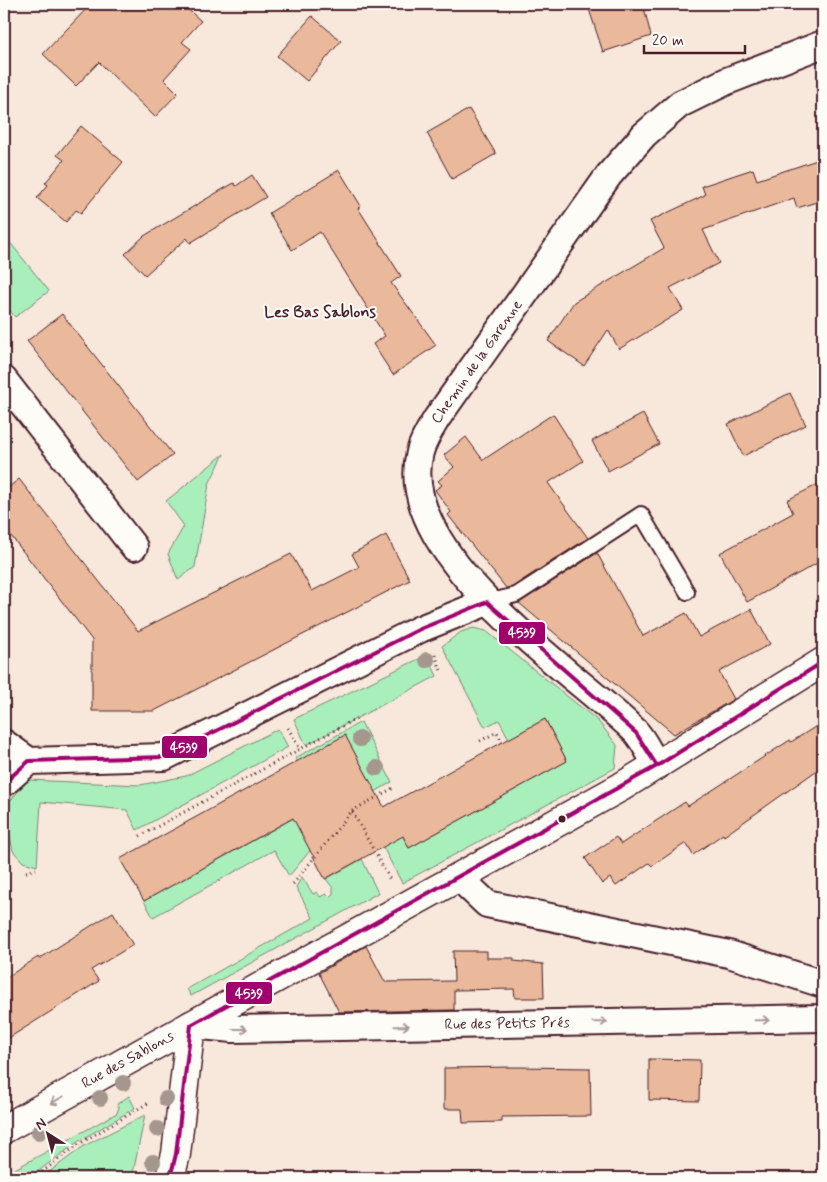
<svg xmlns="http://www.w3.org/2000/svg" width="827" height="1182" viewBox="0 0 827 1182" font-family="Mynerve,sans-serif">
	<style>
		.green { fill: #a9efbb; stroke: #7a8773 }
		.building { fill: #eab99b; stroke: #4a1f2b }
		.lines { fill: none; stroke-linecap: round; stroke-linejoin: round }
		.lane-casing { stroke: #4a1f2b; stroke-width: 18 }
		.street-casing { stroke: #4a1f2b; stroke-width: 30 }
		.secondary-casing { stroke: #4a1f2b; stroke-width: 31 }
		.path { stroke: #4a1f2b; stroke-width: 3; stroke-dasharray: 1 4; stroke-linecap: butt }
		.lane { stroke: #fdfcf7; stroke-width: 14 }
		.street { stroke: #fdfcf7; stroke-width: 26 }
		.secondary { stroke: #fdfcf7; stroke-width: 28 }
		.bus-1-casing { stroke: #fdfcf7; stroke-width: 8 }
		.bus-1 { stroke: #a0006e; stroke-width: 4 }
		.tree { fill: #a5968e }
		.oneway { stroke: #ac999b }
		.bus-dot { fill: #4a1f2b; stroke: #fdfcf7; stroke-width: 2 }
		.labels { text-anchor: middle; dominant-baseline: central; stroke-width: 4; stroke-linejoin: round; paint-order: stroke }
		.street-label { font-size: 15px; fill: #4a1f2b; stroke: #fdfcf7 }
		.neighbourhood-label { font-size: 16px; font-weight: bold; fill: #4a1f2b; stroke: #fdfcf7 }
		.line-badge { stroke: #fdfcf7; stroke-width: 2 }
		.badge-label { font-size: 14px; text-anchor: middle; font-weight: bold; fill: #fff }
	</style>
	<rect width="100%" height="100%" fill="#f7e8db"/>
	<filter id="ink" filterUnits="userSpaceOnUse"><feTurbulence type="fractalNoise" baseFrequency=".02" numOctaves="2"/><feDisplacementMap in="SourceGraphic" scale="10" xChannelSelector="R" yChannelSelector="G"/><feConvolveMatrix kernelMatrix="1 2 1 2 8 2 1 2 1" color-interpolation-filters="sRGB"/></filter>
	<g filter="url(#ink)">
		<path class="green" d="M4,235L49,291L15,317L4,303Z
			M224,454L209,484L195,567L178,580L168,554L184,526L166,501Z
			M473,628L486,631L598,721L617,745L615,768L402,883L367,817L386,806L409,848L567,761L545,719L509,739L499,720L485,727L442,646L461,632Z
			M427,655L437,676L306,745L294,719Z
			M361,722L392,782L344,810L289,876L274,850L153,917L144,901L368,777L345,736L298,762L295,758Z
			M278,729L288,747L137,830L127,810L41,802L37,866L23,862L13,851L4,808L28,780L140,785L186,776Z
			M362,859L378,893L191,996L187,989L313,918L296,887L302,877L313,894L317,892L320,897L326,894L329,897L333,894V888L326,879Z
			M129,1096L135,1108L79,1141L29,1178H4V1175L117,1113L119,1107L117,1104Z
			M145,1115L132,1178H41L84,1146Z"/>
		<path class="building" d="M91,4H182L201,21L182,42L191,49L164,79L178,93L155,117L99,62L76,86L43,54Z
			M605,4H643L651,36L603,52L589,9Z
			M312,16L341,41L307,81L277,56Z
			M469,109L496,154L452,179L427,133Z
			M81,126L123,162L81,213L76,210L66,222L37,198L48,185L45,183L64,160L57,155Z
			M823,158V200L797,208L794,198L703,230L719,263L670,288L683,310L619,349L608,330L584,366L548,341L574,302L664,248L650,221L705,195L702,186L753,169L757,180Z
			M339,170L361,206L358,208L401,276L391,283L436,345L393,375L373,344L385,336L320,232L292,250L269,213Z
			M252,175L266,197L190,243L187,238L145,275L125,254L144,236L218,192L234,183L236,186Z
			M62,314L173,455L138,482L27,341Z
			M790,393L806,425L743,456L728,424Z
			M553,414L583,461L548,483L588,538L512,587L506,588L448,515L451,512L435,490L442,485L438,481L454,467L444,455L466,437L483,460Z
			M643,414L659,444L608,471L592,441Z
			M19,479L138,631L291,554L312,591L359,567L352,554L386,535L410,580L154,711H92V640L4,527V491Z
			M823,482V560L747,602L720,553L793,513L787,500Z
			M597,553L643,636L686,613L699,637L751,609L770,644L719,672L734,699L674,734L519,603Z
			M545,719L567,761L409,848L403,836L325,879L293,818L144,901L120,859L345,735L384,807Z
			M823,722V766L724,836L723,834L693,855L686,843L652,866L649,863L616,886L610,878L602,884L585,858L616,837L621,844L685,802L688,806L790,740L791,742Z
			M113,912L133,945L91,970L99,981L4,1041V979L38,957L39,959Z
			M366,946L385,982L454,981L453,951H487V958H514V961L543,964L544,998H515L514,989L454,990V1010L339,1012L319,973Z
			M649,1059L700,1060L699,1101L649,1100Z
			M518,1067L590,1068L591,1116L502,1117V1122L463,1123L462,1109H444V1068Z"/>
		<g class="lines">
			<defs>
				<path id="lane" d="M487,602L516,595L641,514L687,592"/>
				<path id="street" d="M4,380L134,547
					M4,743L29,761L164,757L420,629L487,602
					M657,766C650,755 644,740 635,731C572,670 393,554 420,452C423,440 431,428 437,418L609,175L644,135L680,104L727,81L823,44
					M4,783L29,761
					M463,875L468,886L487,904L729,954L823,984
					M191,1025L233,1029L823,1018"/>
				<path id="secondary" d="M4,1129L621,787L823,662
					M170,1178L176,1154L191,1025"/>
			</defs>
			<use href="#lane" class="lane-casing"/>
			<use href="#street" class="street-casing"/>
			<use href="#secondary" class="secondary-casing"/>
			<path class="path" d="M435,655L442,673
				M288,728L300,749
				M480,741L497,732L502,742
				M352,811L395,787
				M140,836L359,717
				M26,872L36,869
				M293,884L352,811L390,880
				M34,1178L79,1144L150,1102"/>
			<use href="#lane" class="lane"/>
			<use href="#street" class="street"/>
			<use href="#secondary" class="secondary"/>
			<defs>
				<path id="bus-1" d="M4,783L29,761L164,757L420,629L487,602L636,733L657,766
					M170,1178L176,1154L191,1025L657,766L823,662"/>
			</defs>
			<use href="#bus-1" class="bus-1-casing"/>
			<use href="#bus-1" class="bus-1"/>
		</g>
		<g class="tree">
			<circle cx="427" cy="660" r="8"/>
			<circle cx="360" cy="739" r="8"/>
			<circle cx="377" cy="768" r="8"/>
			<circle cx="123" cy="1083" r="8"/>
			<circle cx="100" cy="1098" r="8"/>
			<circle cx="166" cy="1099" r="8"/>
			<circle cx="157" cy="1129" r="8"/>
			<circle cx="39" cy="1132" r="8"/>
			<circle cx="153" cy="1162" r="8"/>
		</g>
		<defs><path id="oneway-shaft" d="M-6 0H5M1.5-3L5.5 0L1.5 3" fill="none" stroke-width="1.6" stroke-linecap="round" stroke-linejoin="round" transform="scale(1.25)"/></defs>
		<g class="oneway">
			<use href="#oneway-shaft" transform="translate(762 1020) rotate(-1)"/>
			<use href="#oneway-shaft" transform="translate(600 1022) rotate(-1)"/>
			<use href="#oneway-shaft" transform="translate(402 1026) rotate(-1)"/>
			<use href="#oneway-shaft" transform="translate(240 1029)"/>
			<use href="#oneway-shaft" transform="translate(57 1100) rotate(151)"/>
		</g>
	</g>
	<circle class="bus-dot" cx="562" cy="819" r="4.5"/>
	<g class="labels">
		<g class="street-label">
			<text transform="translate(477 362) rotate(-55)">Chemin de la Garenne</text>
			<text transform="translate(507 1024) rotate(-1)">Rue des Petits Prés</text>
			<text transform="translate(128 1060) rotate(-29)">Rue des Sablons</text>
		</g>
		<g class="neighbourhood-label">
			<text x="320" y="312">Les Bas Sablons</text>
		</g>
	</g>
	<g class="line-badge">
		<rect x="498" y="621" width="48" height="24" rx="5" fill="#a0006e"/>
		<rect x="161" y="735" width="47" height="24" rx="5" fill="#a0006e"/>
		<rect x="225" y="981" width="48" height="24" rx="5" fill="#a0006e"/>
	</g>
	<g class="badge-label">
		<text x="522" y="637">4539</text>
		<text x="184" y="752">4539</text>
		<text x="249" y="998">4539</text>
	</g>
	<rect width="827" height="1182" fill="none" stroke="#fdfcf7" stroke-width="20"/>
	<rect x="10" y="10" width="807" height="1162" fill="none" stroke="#4a1f2b" stroke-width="2" filter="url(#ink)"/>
	<g transform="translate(48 1134) rotate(324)" stroke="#fdfcf7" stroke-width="4" paint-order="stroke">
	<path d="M0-4L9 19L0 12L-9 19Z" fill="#4a1f2b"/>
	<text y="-8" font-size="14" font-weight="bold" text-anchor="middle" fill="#4a1f2b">N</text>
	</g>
	<path d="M644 45v8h101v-8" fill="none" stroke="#4a1f2b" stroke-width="2.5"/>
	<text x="652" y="45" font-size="15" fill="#4a1f2b" stroke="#fdfcf7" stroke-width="4" paint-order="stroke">20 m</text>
</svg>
